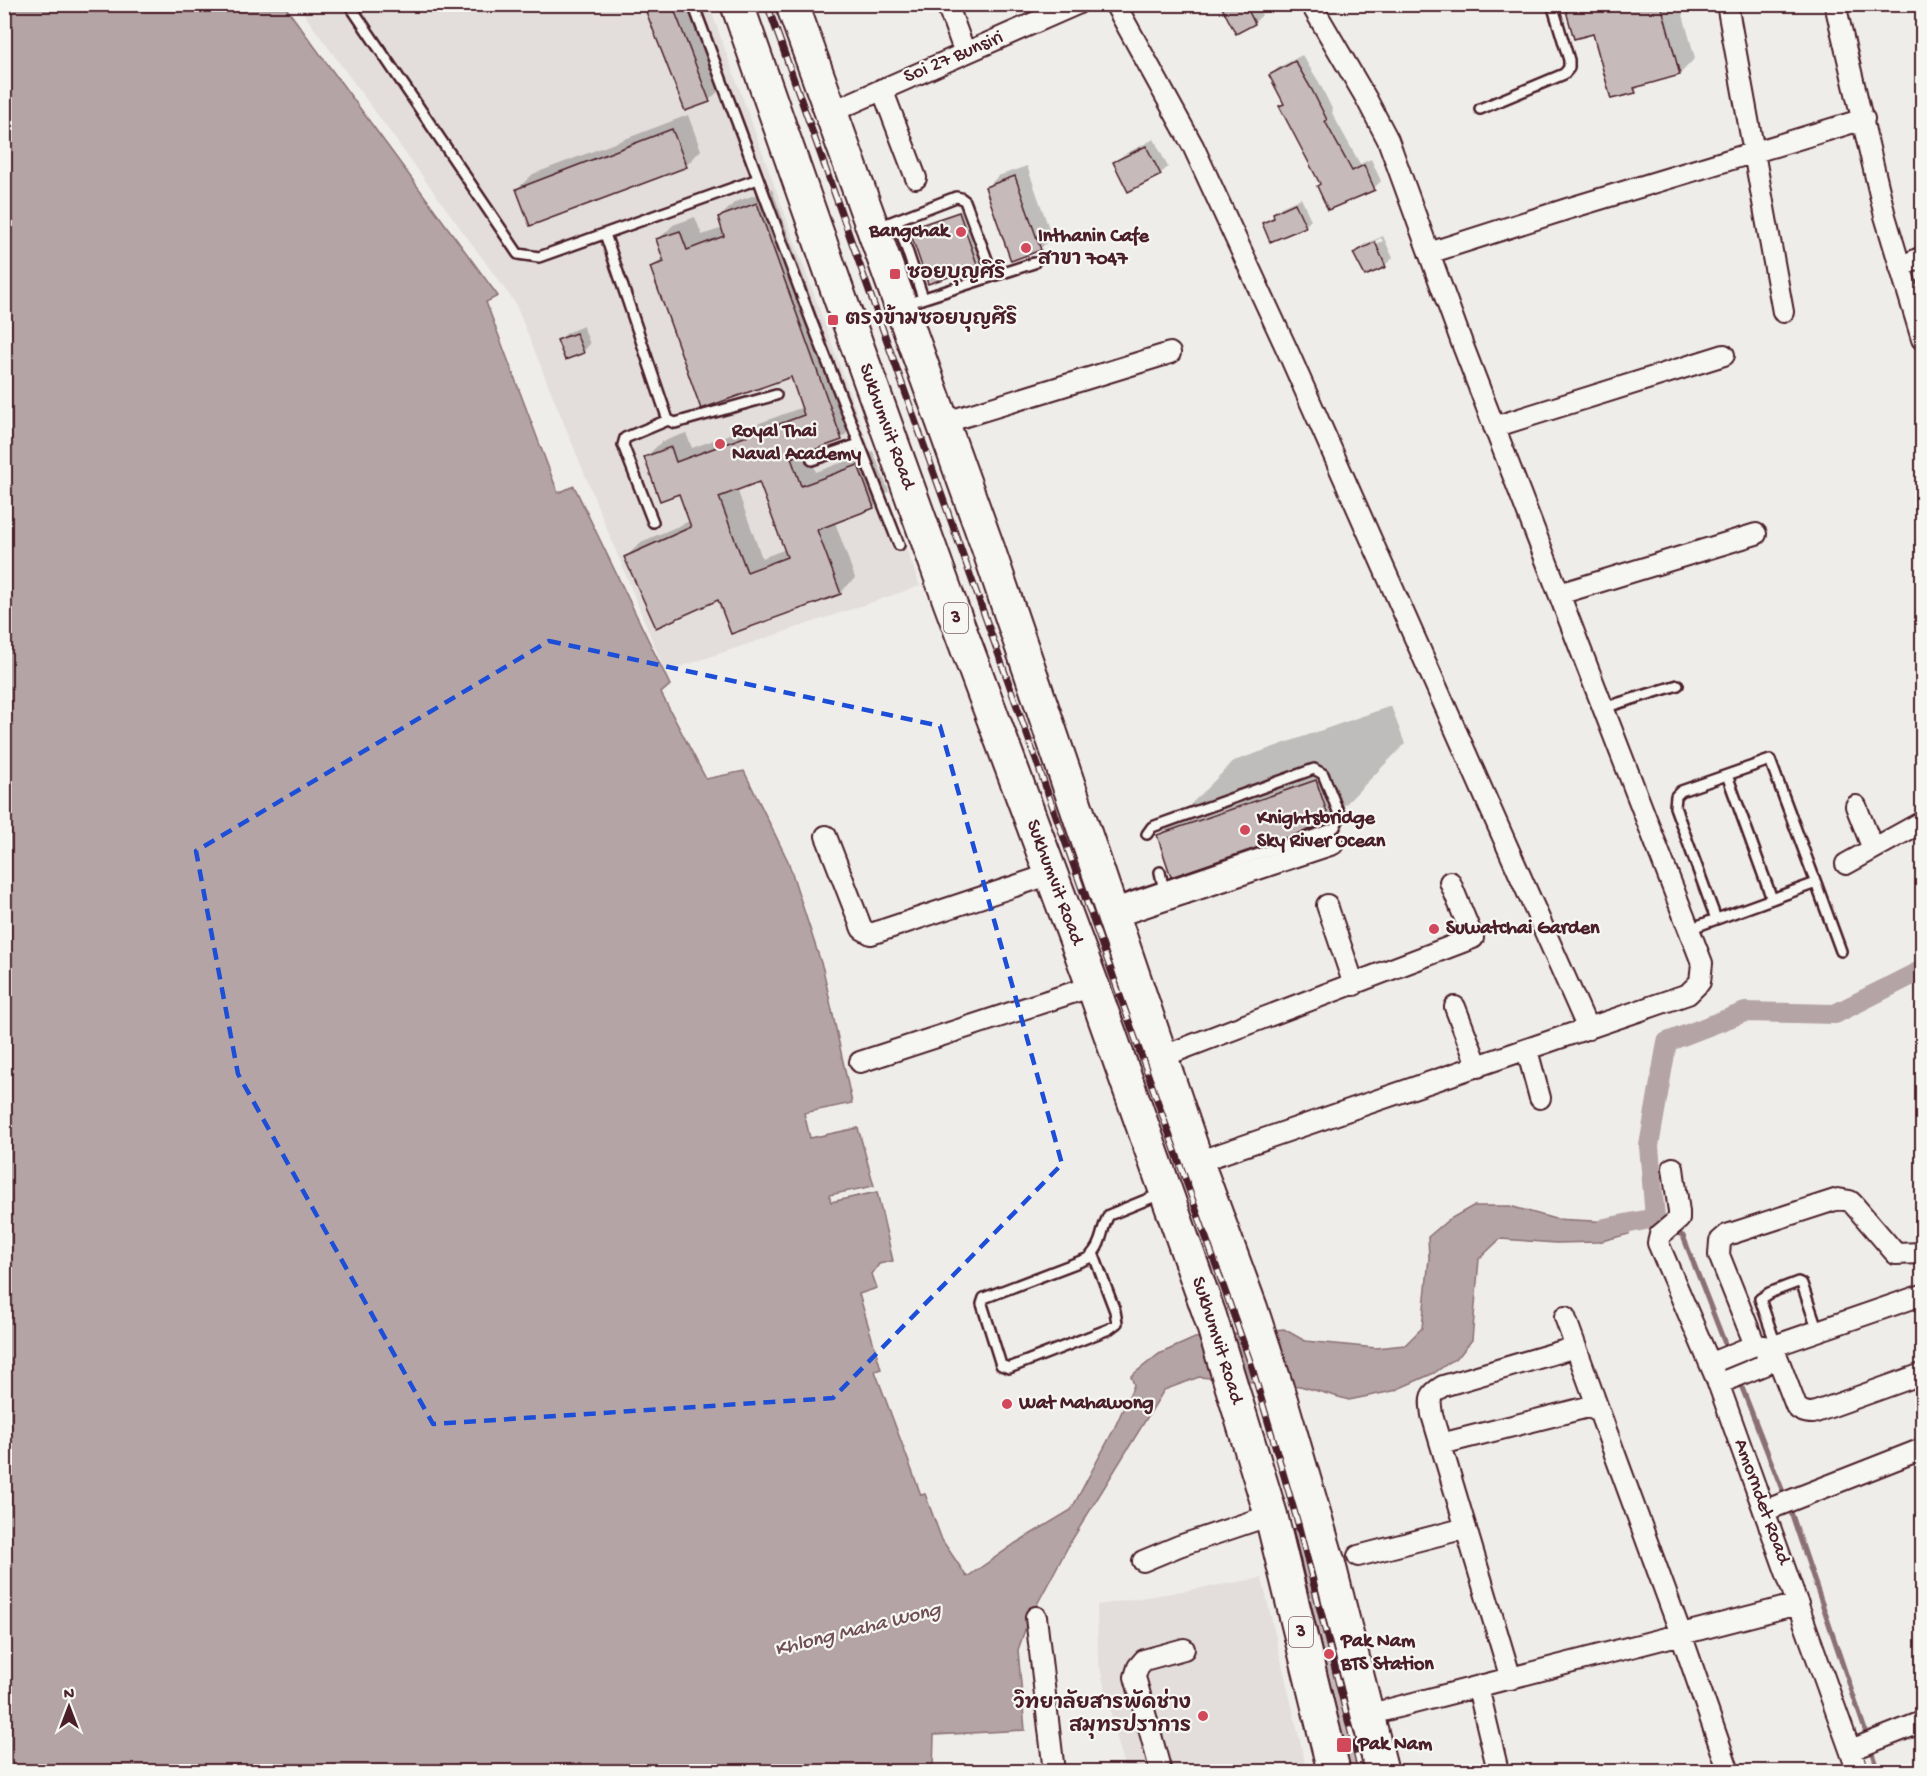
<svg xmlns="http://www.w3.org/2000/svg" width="1927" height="1776" viewBox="0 0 1927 1776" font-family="'Gochi Hand','Playpen Sans Thai',sans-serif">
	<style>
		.built { fill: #e3dedc }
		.water { fill: #b4a4a5; stroke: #8a6f74; stroke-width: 1.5 }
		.shadow { fill: #0003; fill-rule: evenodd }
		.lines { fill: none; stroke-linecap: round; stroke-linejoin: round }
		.stream { stroke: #8a6f74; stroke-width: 5 }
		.canal { stroke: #b4a4a5; stroke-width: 20 }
		.building { fill: #c6babb; stroke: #4a1f2b; stroke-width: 1.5; fill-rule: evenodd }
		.service-casing { stroke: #4a1f2b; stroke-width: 14 }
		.minor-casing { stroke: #4a1f2b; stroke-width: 24 }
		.trunk-casing { stroke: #4a1f2b; stroke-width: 36 }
		.service { stroke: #f6f6f2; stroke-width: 9 }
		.minor { stroke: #f6f6f2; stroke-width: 20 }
		.trunk { stroke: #f6f6f2; stroke-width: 32 }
		.rail-casing { stroke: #4a1f2b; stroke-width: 7 }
		.rail { stroke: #f6f6f2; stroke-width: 4.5; stroke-dasharray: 14; stroke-linecap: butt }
		.marked { fill: none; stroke: #1d4ed8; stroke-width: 4.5; stroke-dasharray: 12 8; stroke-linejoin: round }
		.poi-dot { fill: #d1495b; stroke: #f6f6f2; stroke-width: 2 }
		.labels { text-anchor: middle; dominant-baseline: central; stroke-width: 4.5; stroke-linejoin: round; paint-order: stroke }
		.shield { fill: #f6f6f2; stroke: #7e6067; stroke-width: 1.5 }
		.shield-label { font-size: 18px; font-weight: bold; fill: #4a1f2b }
		.street-label { font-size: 20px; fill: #4a1f2b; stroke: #f6f6f2 }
		.poi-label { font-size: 20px; font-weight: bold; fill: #4a1f2b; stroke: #f6f6f2; text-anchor: start }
		.water-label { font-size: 21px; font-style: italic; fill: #6f4e56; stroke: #f6f6f2 }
	</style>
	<rect width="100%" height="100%" fill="#efedea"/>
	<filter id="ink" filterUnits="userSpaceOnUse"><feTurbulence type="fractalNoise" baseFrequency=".0167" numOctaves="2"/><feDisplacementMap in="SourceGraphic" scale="12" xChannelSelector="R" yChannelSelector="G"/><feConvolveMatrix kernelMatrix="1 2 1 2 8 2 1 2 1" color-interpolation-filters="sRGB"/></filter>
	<g filter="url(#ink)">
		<path class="built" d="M297,5H709L920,586L665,672L515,303Z
			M1262,1578L1307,1771H1125L1098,1660L1097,1605Z"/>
		<path class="water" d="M5,5H284L498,296L486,302L558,493L574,486L670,685L661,693L706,779L744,771L788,861L823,969L852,1103L804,1113L810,1138L858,1128L874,1186L829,1195L831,1202L877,1192L893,1261L879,1264L872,1274L877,1288L859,1294L881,1369L875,1371L921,1495L925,1494L942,1540L967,1577L1016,1543L1071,1510L1113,1431L1134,1385L1131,1376L1159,1354L1195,1338L1284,1329L1305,1341L1376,1348L1405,1345L1422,1328L1429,1258L1428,1237L1448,1220L1473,1206H1510L1555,1219L1631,1223L1629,1234L1598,1242L1556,1243L1500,1239L1479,1259L1472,1340L1460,1355L1434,1373L1393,1391L1349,1400L1300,1386L1199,1377L1164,1390L1070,1543L1028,1621L1018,1650L1025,1730L934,1735L933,1771L5,1772Z"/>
		<path class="shadow" d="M645,4H688L721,89L709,100L686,109Z
			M1222,4H1256L1262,15L1254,23L1237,32Z
			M1566,4H1680L1695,58L1680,74L1642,84L1635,91L1594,32Z
			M1302,55L1319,82L1333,111L1332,113L1360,164L1371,159L1381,181L1374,188L1322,183L1281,107L1285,102L1270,75L1278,68Z
			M688,115L701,150L686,166L517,189L533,174Z
			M1154,139L1168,167L1160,174L1115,162L1123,155Z
			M1027,166L1052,237L1040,249L987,188L998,176Z
			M772,189L856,424L841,439L808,451L816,472L873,451L889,491L874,507L835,522L855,578L840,593L719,598L626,557L641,542L690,521L680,492L646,457L661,442L686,433L692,448L803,407L792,375L652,268L664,256L658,240L673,225L695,217L702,235L723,228L719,218L735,202ZM760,481L786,549L762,558L737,489Z
			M1301,198L1311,220L1305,226L1264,223L1275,215L1281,207Z
			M962,210L981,262L977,265L911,229L914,226Z
			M1383,236L1393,258L1385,265L1365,274L1355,253L1363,245ZM1381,238L1383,241L1362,250V247Z
			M583,326L590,344L583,352L559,340L567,333Z
			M1391,706L1405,744L1328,822L1159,836L1234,761Z
			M1310,1514L1389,1772H1353L1295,1530Z
			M1414,1765L1416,1772H1408Z"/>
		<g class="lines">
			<path class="stream" d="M1655,1218L1683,1236L1736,1372
				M1739,1380L1785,1497
				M1789,1506L1868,1739
				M1871,1747L1879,1772"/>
			<path class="canal" d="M1605,1228L1655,1218L1649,1146L1667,1042L1745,1012L1835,1014L1922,970"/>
		</g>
		<path class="building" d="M643,4H672L710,102L685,111Z
			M1220,4H1245L1255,24L1236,34Z
			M1564,4H1661L1680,75L1634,88L1636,93L1611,99L1593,34L1574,39Z
			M1295,61L1312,90L1327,120L1325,121L1352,171L1364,165L1375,190L1328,210L1317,186L1320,184L1279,106L1284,104L1269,75Z
			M672,129L687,167L530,226L516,189Z
			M1146,146L1161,175L1128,192L1113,162Z
			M1015,176L1041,250L1011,261L985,187Z
			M757,203L842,440L791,458L801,486L858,465L874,508L817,530L841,594L731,634L718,600L656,628L624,557L691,527L679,494L660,501L644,457L671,447L676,462L804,415L791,377L701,409L650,267L664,262L656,239L680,231L687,250L724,236L718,217ZM759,482L787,557L747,572L719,497Z
			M1295,203L1306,227L1270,242L1262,223L1274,218L1273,213Z
			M959,212L978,267L928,284L909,229Z
			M1375,242L1386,267L1365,276L1353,253Z
			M576,333L584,353L565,360L557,340Z
			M1316,780L1330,821L1329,823L1171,877L1157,835Z
			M1300,1528L1312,1569L1363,1772H1351L1293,1529Z"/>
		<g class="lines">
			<defs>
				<path id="service" d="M349,4L518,254L539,257L758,179
					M693,4L811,320L899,545
					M1480,109L1564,74L1569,68V60L1552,4
					M897,220L923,298
					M878,227L956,197L961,198L965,201L989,265L990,277L906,304
					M605,234L668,420L675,423L776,395
					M990,277L1034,263
					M812,460L859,444
					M653,522L623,445L625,438L668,420
					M1603,708L1678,685
					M1160,872L1163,886
					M1816,883L1841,951
					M1115,903L1332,829L1335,827L1340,816L1323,774L1314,769L1152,827L1147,834
					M1716,919L1675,807L1676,796L1681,791L1727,775
					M1689,929C1731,914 1774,898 1816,883L1770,760L1727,775L1772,899
					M1093,1253L1115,1311L1117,1323L1109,1329L1009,1368L1001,1365L982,1304L984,1298L1089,1258C1092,1254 1096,1250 1098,1245C1103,1235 1103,1224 1109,1215L1163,1193
					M1776,1345L1760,1299L1769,1293L1798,1282L1802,1284L1818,1331"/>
				<path id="minor" d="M947,4L965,53
					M1115,4L1193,146L1289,354L1588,1029
					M1727,4L1783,312
					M1835,4L1885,216L1922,339
					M882,89L916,178
					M831,112L1077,4
					M1429,253L1567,209L1864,119
					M1900,267L1922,257
					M943,423L1170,353
					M1494,427L1724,355
					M1559,594L1756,534
					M1856,806L1873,849
					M826,836L862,929L871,934L1051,874
					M1846,864L1922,822
					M1327,905L1354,985
					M1114,917L1333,844
					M1455,1007L1478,1067
					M1527,1050L1540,1098
					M1161,1057L1473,938L1450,882
					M860,1062L1093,986
					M1197,1162L1688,994L1700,982L1702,963L1463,346L1388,140L1366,98L1311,4
					M1673,1168L1679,1212V1219L1660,1235L1658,1243L1717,1380L1858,1772
					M1565,1317L1599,1411
					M1755,1345L1719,1255L1720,1241L1727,1235L1838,1199L1850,1201L1853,1204L1896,1254L1922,1253
					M1773,1346L1796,1406C1800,1412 1806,1413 1813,1413L1922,1374
					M1771,1347L1922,1295
					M1711,1363L1755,1345L1771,1347L1764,1365L1718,1384
					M1441,1444L1588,1407L1599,1411L1681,1634L1729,1772
					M1764,1511L1922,1449
					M1358,1556L1466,1528
					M1143,1561L1179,1546L1271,1515
					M1036,1617L1054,1772
					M1511,1679L1432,1415C1430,1398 1428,1395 1443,1386L1576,1347
					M1478,1687L1498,1771
					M1367,1715L1798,1604
					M1851,1750L1922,1722
					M1161,1772L1135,1677L1138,1667L1144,1660L1184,1649"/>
				<g id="trunk">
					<path id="s1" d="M737,4L840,298L950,603L1093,986L1210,1316L1271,1515L1334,1772"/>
					<path d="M792,4L988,548L1197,1162L1251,1308L1281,1400L1329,1564L1382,1772"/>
				</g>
			</defs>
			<use href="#service" class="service-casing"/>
			<use href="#minor" class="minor-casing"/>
			<use href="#trunk" class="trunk-casing"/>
			<use href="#service" class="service"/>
			<use href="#minor" class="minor"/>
			<use href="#trunk" class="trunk"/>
			<defs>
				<path id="rail" d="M767,4L1251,1364L1299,1527L1361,1772"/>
			</defs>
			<use href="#rail" class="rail-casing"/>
			<use href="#rail" class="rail"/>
		</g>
	</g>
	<path class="marked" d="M549,641L940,726L1062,1164L833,1398L433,1424L238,1074L196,851Z"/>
	<g class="poi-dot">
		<circle cx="961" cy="232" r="6"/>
		<circle cx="1026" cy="248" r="6"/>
		<rect x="889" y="268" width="12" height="12" rx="3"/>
		<rect x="827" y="314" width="12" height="12" rx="3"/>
		<circle cx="720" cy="444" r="6"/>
		<circle cx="1245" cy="830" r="6"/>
		<circle cx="1434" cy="929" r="6"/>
		<circle cx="1007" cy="1404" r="6"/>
		<circle cx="1329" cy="1654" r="6"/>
		<circle cx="1203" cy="1716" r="6"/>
		<rect x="1336" y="1737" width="16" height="16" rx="3"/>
	</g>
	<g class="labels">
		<g class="shield">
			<rect x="944" y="603" width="24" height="30" rx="4.5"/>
			<rect x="1289" y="1617" width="24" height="30" rx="4.5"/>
		</g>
		<g class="shield-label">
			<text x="956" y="618">3</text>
			<text x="1301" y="1632">3</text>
		</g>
		<g class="street-label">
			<text transform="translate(954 58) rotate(-23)">Soi 27 Bunsiri</text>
			<text stroke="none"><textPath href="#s1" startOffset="448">Sukhumvit Road</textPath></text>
			<text stroke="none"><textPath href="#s1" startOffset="934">Sukhumvit Road</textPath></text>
			<text stroke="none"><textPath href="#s1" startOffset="1420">Sukhumvit Road</textPath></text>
			<text transform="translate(1761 1502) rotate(70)">Amorndet Road</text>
		</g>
		<g class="poi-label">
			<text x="949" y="232" text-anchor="end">Bangchak</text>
			<text x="1038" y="237">Inthanin Cafe<tspan x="1038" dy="23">สาขา 7047</tspan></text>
			<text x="907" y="274">ซอยบุญศิริ</text>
			<text x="845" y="320">ตรงข้ามซอยบุญศิริ</text>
			<text x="732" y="432">Royal Thai<tspan x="732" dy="23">Naval Academy</tspan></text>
			<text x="1257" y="819">Knightsbridge<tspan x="1257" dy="23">Sky River Ocean</tspan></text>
			<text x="1446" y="929">Suwatchai Garden</text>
			<text x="1019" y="1404">Wat Mahawong</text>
			<text x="1341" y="1642">Pak Nam<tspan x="1341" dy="23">BTS Station</tspan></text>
			<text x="1191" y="1704" text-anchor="end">วิทยาลัยสารพัดช่าง<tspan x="1191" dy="23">สมุทรปราการ</tspan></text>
			<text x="1358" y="1745">Pak Nam</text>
		</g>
		<g class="water-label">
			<text transform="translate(858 1631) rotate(-14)">Khlong Maha Wong</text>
		</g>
	</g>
	<rect width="1927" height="1776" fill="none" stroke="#f6f6f2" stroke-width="24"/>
	<rect x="12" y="12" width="1903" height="1752" fill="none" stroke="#4a1f2b" stroke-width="2" filter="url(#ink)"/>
	<g transform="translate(69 1707)" stroke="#f6f6f2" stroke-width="4.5" paint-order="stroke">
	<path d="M0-4.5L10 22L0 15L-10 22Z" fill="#4a1f2b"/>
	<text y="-9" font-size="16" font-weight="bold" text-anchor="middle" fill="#4a1f2b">N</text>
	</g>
</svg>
